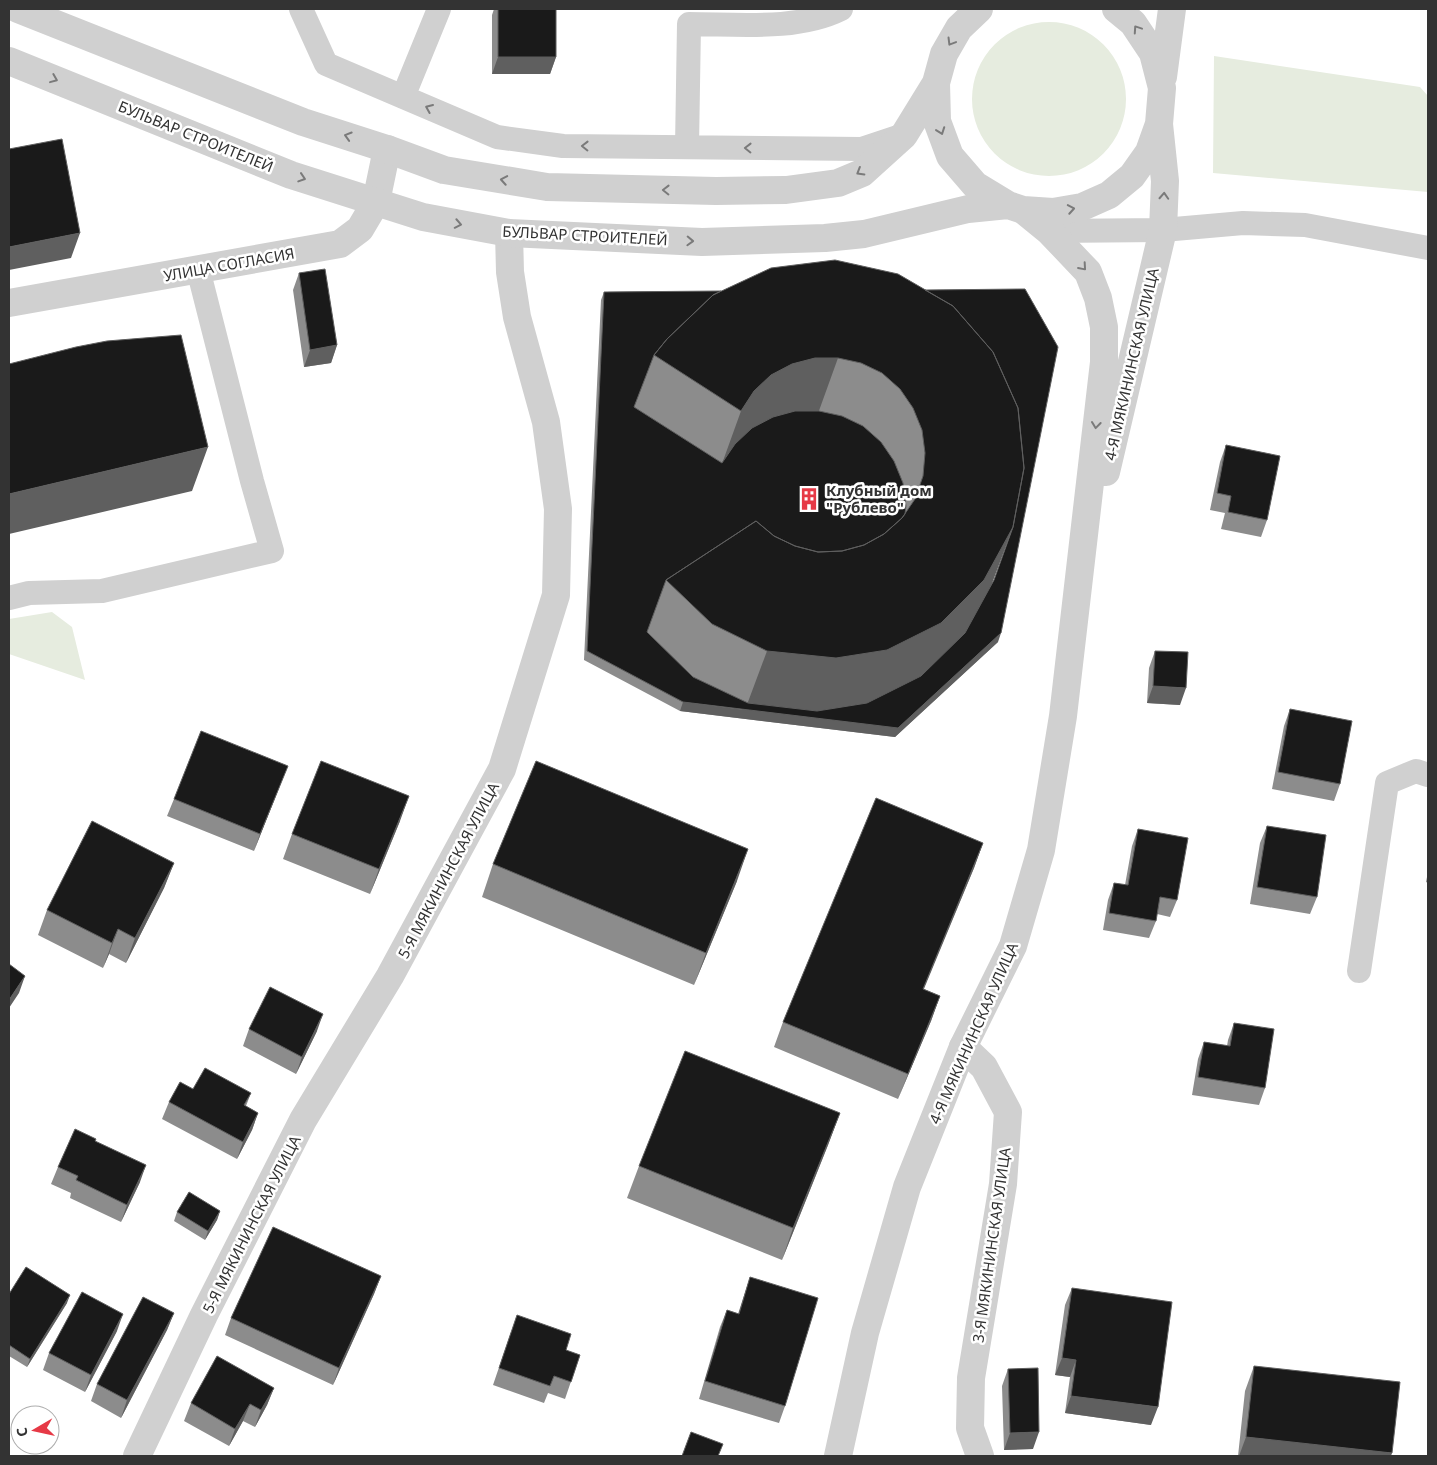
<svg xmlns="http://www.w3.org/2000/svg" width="1437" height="1465" viewBox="0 0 1437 1465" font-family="'Noto Sans',sans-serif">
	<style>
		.green { fill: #e6ecdf }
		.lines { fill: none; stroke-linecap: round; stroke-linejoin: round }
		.service { stroke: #d0d0d0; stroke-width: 24 }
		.minor { stroke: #d0d0d0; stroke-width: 28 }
		.tertiary { stroke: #d0d0d0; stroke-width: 28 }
		.wall { fill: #8c8c8c }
		.shaded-wall { fill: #5f5f5f }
		.building { fill: #1a1a1a; stroke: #5f5f5f }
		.oneway { stroke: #7a7a7a }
		.labels { text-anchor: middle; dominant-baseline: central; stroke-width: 5; stroke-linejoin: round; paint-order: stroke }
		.street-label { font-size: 15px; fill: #333; stroke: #fff }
		.poi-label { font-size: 15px; font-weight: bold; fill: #333; stroke: #fff; text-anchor: start }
	</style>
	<rect width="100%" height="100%" fill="#fff"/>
	<path class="green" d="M972 99a77 77 0 1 1 154 0a77 77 0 1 1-154 0Z
		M1214,56L1420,87L1428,96V192L1213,173Z
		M52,612L72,627L85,680L9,654V619Z"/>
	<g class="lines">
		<path class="service" d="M301,9L326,64L497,137L563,146L862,149L901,136
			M403,97L439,9
			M687,147L689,24C737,24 797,31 841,9
			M1049,231L1163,230L1243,223L1305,225L1428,248
			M9,598L29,593L102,591L272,551L252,481L198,269
			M1359,971L1387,783L1416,771L1428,775"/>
		<path class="minor" d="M9,303L340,244L360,229L376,202L387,149
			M963,1047L984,1067L1008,1112L1003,1184L971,1378L970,1428L980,1456
			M137,1456L204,1315L303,1120L390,976L502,769L556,595L558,509L546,422L517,317L510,272L509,233"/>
		<path class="tertiary" d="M18,9L303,122L387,149L444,170L547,187L716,191L786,190L838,183L862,173L904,135L936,83L944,54L959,28L979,9
			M9,61L291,175L423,217L509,233L702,242L825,238L864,234L968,209L1008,205
			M1163,77L1172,9
			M936,83L937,121L950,156L975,185L1008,205L1023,210L1053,212L1082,207L1109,195L1132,176L1149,152L1159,124L1162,88L1153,53L1133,23L1116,9
			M1106,472L1163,230L1165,181L1159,124
			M838,1456L865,1333L907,1187L963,1047L1013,946L1041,850L1063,716L1104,362V327L1098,298L1088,272L1049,231L1023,210"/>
	</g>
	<path class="wall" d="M494,9H556V57L550,74H492V15Z
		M299,273L337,345L331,363L304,367L293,290Z
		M898,274L998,642L895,737L680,711L584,660L601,300L604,292L721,291Z
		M1226,445L1267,520L1261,537L1221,529L1225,513L1210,510L1220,462Z
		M1155,651L1180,705L1147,703L1149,668Z
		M1290,709L1340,784L1334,801L1272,789L1284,726Z
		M281,783L254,851L167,816L174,799Z
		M400,821L370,894L283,859L292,834Z
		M1267,826L1317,897L1310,914L1250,904L1260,843Z
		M1138,829L1177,900L1170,917L1157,914L1156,921L1149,938L1103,930L1108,900L1114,883L1125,885L1132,846Z
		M983,843L974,868L924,989L940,996L931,1021L898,1099L774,1047L783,1022Z
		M174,863L164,888L126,963L109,954L103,968L38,935L47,910Z
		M493,864L737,881L694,985L482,897Z
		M1428,872V883L1426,882Z
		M1234,1023L1265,1088L1259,1105L1192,1095L1198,1059L1204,1042L1227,1046L1228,1040Z
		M249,1029L317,1031L296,1074L243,1046Z
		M193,1089L251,1093L246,1106L258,1113L252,1130L237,1159L162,1119L169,1102Z
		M840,1113L828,1145L782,1260L627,1198L639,1166Z
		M95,1141L140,1182L121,1222L70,1198L71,1193L51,1184L58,1167Z
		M220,1211L217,1220L205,1240L174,1221L177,1212Z
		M381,1276L374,1294L333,1385L225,1335L231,1318Z
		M750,1277L785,1406L779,1423L699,1399L720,1327L727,1310L738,1314Z
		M1072,1288L1151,1425L1065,1413L1070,1377L1055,1375L1065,1305Z
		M9,1294L67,1303L27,1367L9,1356Z
		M174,1313L167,1330L121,1418L91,1401L97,1384Z
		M117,1331L85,1392L43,1370L49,1353Z
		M511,1332L580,1355L565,1399L548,1393L544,1403L493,1385Z
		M1254,1366L1391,1456H1238L1245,1391Z
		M1008,1369L1033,1449L1004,1450L1002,1386Z
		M274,1388L267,1405L255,1427L243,1421L229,1446L184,1421L191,1403Z"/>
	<path class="shaded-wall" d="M498,57H556L550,74H492Z
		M80,233L71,258L9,270V247Z
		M337,345L331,363L304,367L310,350Z
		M815,358H838L816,419L719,472L741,411L754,391L771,375L792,364Z
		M208,447L192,491L9,534V494Z
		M1013,527L990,589L962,642L898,728L1001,633L998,642L895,737L680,711L683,702L745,710L767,651Z
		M1153,686L1186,688L1180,705L1147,703Z
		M288,766L281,783L254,851L260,834Z
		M409,796L400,821L370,894L379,869Z
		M983,843L974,868L913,1014L923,989Z
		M748,849L737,881L694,985L706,953Z
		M174,863L164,888L126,963L135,938Z
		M118,929L109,954L103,968L112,943Z
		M25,976L19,993L9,1008V1000Z
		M940,996L931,1021L898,1099L908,1074Z
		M323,1014L317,1031L296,1074L302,1057Z
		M258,1113L252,1130L237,1159L243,1142Z
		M840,1113L828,1145L782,1260L793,1228Z
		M146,1165L140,1182L121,1222L127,1205Z
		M220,1211L217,1220L205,1240L208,1231Z
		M381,1276L374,1294L333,1385L339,1368Z
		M70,1295L67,1303L27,1367L30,1359Z
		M174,1313L167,1330L121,1418L127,1400Z
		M123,1314L117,1331L85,1392L91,1375Z
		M1062,1358L1076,1360L1070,1377L1055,1375Z
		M274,1388L267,1405L255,1427L261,1410Z
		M1071,1396L1158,1407L1151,1425L1065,1413Z
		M250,1404L243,1421L229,1446L235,1429Z
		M1039,1432L1033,1449L1004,1450L1010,1433Z
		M1246,1437L1392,1453L1391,1456H1239Z"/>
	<path class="building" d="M498,9H556V57H498Z
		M62,139L80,233L9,247V149Z
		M835,260L898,274L953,306L993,352L1018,408L1024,468L1013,527L984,580L941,623L887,650L836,658L767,651L712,624L666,580L756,521L774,536L795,546L818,552L842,551L864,545L884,534L902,518L915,499L923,476L925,453L922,430L913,408L900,389L882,373L861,363L838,358H815L792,364L771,375L754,391L741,411L654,355L667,339L713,295L771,268Z
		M325,269L337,345L310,350L299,273Z
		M1025,289L1058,347L1001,633L898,728L683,702L587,651L604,292L721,291L713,295L667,339L654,355L634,407L722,463L735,444L752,428L773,417L795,411H819L842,416L863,426L881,442L894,461L903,483L906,506L905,514L902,518L884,534L864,545L842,551L818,552L795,546L774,536L756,521L666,580L647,632L693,677L748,703L817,711L867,703L921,676L965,633L994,580L1013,527L1024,468L1018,408L993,352L953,306L925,290Z
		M181,335L208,447L9,494V364L76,347L107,341Z
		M1226,445L1280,456L1267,520L1228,512L1231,496L1217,493Z
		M1155,651L1188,652L1186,688L1153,686Z
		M1290,709L1352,721L1340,784L1278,772Z
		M201,731L288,766L260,834L174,799Z
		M321,761L409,796L379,869L292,834Z
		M536,761L748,849L706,953L493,864Z
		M876,798L983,843L923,989L940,996L908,1074L783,1022Z
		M92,821L174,863L135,938L118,929L112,943L47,910Z
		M1267,826L1326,835L1317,897L1257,887Z
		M1138,829L1188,838L1177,900L1160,897L1156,921L1109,913L1114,883L1128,885Z
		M9,964L25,976L9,1000Z
		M270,987L323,1014L302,1057L249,1029Z
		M1234,1023L1274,1029L1265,1088L1198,1077L1204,1042L1230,1046Z
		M685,1051L840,1113L793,1228L639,1166Z
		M205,1068L251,1093L244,1105L258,1113L243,1142L169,1102L180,1082L193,1089Z
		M75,1129L96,1139L95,1141L146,1165L127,1205L76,1180L78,1176L58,1167Z
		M189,1192L220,1211L208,1231L177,1212Z
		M273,1227L381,1276L339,1368L231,1318Z
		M26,1267L70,1295L30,1359L9,1345V1294Z
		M750,1277L818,1298L785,1406L705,1381L727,1310L739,1314Z
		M1072,1288L1172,1302L1158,1407L1071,1396L1076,1360L1062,1358Z
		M82,1292L123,1314L91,1375L49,1353Z
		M143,1297L174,1313L127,1400L97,1384Z
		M517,1315L571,1334L566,1350L580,1355L571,1382L554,1376L550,1386L499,1368Z
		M217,1356L274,1388L261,1410L250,1404L235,1429L191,1403Z
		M1254,1366L1400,1382L1392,1453L1246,1437Z
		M1038,1368L1039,1432L1010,1433L1008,1369Z
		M691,1432L723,1444L718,1456H682Z"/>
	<defs><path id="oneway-chevron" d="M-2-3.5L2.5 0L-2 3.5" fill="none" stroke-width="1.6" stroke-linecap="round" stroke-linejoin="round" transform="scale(1.25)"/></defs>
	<g class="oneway">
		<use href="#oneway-chevron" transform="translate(1137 29) rotate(-124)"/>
		<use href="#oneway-chevron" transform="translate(951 42) rotate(121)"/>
		<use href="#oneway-chevron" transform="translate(54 79) rotate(22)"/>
		<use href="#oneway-chevron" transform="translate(429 108) rotate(-157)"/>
		<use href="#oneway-chevron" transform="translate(941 131) rotate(70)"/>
		<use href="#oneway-chevron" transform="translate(348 136) rotate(-163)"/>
		<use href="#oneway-chevron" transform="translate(585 146) rotate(-179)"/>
		<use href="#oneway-chevron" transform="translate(748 148) rotate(-179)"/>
		<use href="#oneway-chevron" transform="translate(860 172) rotate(149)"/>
		<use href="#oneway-chevron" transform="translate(302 178) rotate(18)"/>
		<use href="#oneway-chevron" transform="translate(504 180) rotate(-170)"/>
		<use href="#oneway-chevron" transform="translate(666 190) rotate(-179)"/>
		<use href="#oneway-chevron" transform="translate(1164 196) rotate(-87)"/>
		<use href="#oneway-chevron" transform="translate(1071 209) rotate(-10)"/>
		<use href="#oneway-chevron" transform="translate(458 224) rotate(11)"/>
		<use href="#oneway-chevron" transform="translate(690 241) rotate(2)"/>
		<use href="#oneway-chevron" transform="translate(1083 267) rotate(49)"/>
		<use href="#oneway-chevron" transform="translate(1096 425) rotate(97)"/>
	</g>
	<defs>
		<symbol id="building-bare" viewBox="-9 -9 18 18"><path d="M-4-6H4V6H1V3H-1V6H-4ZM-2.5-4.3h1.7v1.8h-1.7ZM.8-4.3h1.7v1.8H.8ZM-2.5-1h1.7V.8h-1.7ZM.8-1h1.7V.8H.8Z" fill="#e63946" stroke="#fff" stroke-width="2.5" paint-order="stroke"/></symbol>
	</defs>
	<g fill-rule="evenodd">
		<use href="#building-bare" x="793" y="483" width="32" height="32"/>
	</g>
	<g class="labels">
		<g class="street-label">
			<text transform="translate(196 136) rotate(22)">БУЛЬВАР СТРОИТЕЛЕЙ</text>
			<text transform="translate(585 235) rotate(3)">БУЛЬВАР СТРОИТЕЛЕЙ</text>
			<text transform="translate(229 264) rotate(-10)">УЛИЦА СОГЛАСИЯ</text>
			<text transform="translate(1131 364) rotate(-77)">4-Я МЯКИНИНСКАЯ УЛИЦА</text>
			<text transform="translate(448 870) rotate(-62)">5-Я МЯКИНИНСКАЯ УЛИЦА</text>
			<text transform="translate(973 1033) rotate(-66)">4-Я МЯКИНИНСКАЯ УЛИЦА</text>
			<text transform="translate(251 1224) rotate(-63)">5-Я МЯКИНИНСКАЯ УЛИЦА</text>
			<text transform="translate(991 1245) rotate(-82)">3-Я МЯКИНИНСКАЯ УЛИЦА</text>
		</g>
		<g class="poi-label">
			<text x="826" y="490">Клубный дом<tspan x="826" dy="17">"Рублево"</tspan></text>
		</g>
	</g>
	<rect width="1437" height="1465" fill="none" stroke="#333333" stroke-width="20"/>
	<g transform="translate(35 1430) rotate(261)"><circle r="24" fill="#ffffff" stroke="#adadad"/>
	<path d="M0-4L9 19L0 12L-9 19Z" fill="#e63946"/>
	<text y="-8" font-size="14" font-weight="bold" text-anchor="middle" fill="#333333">С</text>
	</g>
</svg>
